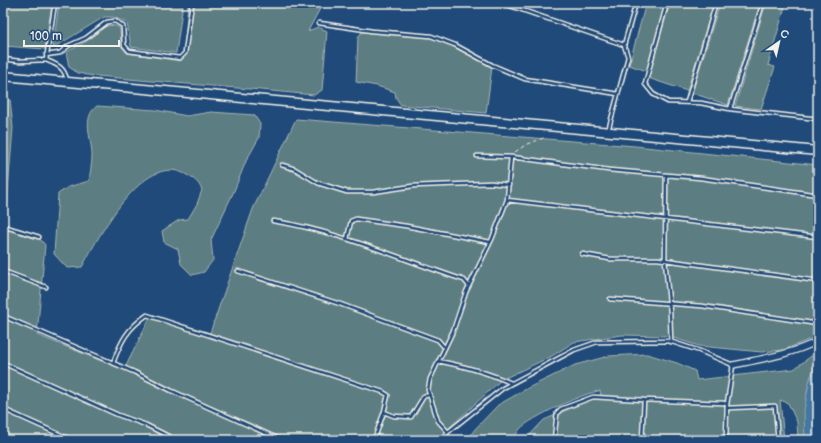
<svg xmlns="http://www.w3.org/2000/svg" width="821" height="443" viewBox="0 0 821 443" font-family="'Balsamiq Sans',sans-serif">
	<style>
		.green { fill: #5c7d82; stroke: #a8b7b5 }
		.water { fill: #4475a1; stroke: #8aa7bd }
		.lines { fill: none; stroke-linecap: round; stroke-linejoin: round }
		.service-casing { stroke: #f4f1e8; stroke-width: 5.5 }
		.minor-casing { stroke: #f4f1e8; stroke-width: 8 }
		.secondary-casing { stroke: #f4f1e8; stroke-width: 11 }
		.path { stroke: #f4f1e8; stroke-width: 1; stroke-dasharray: 4 3; stroke-linecap: butt }
		.service { stroke: #1f4a7a; stroke-width: 2.5 }
		.minor { stroke: #1f4a7a; stroke-width: 5.5 }
		.secondary { stroke: #1f4a7a; stroke-width: 8 }
	</style>
	<rect width="100%" height="100%" fill="#1f4a7a"/>
	<filter id="ink" filterUnits="userSpaceOnUse"><feTurbulence type="fractalNoise" baseFrequency=".025" numOctaves="2"/><feDisplacementMap in="SourceGraphic" scale="8" xChannelSelector="R" yChannelSelector="G"/><feConvolveMatrix kernelMatrix="1 2 1 2 8 2 1 2 1" color-interpolation-filters="sRGB"/></filter>
	<g filter="url(#ink)">
		<path class="green" d="M3,3H52L45,49L3,46Z
			M59,3H183L176,53L131,47L127,23L113,17H104L53,48Z
			M188,3H323L308,31L318,27L327,31L322,90L314,95C238,87 162,83 87,75L78,73L69,67L66,52C73,48 82,45 88,40C99,32 107,20 120,28L121,46L127,53L181,61L184,52Z
			M646,3H665L647,71L629,65Z
			M670,3H714L687,91L648,78Z
			M720,3H760L728,105L692,93Z
			M766,3H786L768,65L775,67L761,109L735,106Z
			M362,32L431,38L452,46L492,67L486,113L401,105L396,98L395,92L377,86L356,82L358,37Z
			M3,98L10,99L13,128L5,227L40,239L45,245L37,335L124,370L150,317L210,333L253,209L296,119L635,146L818,165V336L783,350L762,352L699,346L667,336L622,335L574,342L552,356L501,380L436,440H3Z
			M97,106L155,110L187,116L211,112L254,115L260,124L259,138L246,161L234,191L211,240L213,260L204,272L192,275L181,264L178,249L164,242L162,231L179,220L188,219L197,204L202,190C198,181 194,179 185,174C143,151 98,238 82,267L67,268L54,254L58,194L68,187L89,181C90,173 92,164 92,156C92,138 81,118 97,106Z
			M818,351C818,370 812,368 809,383C804,402 805,421 805,440H798L797,422L788,403L780,400L784,440H525L544,420L601,395L600,391C585,392 530,418 520,429C517,432 515,437 513,440H467L475,429L498,405L528,388L575,365L609,356L647,354L677,363L695,371L697,380L794,369Z"/>
		<path class="water" d="M818,365V436H811V440H805L804,411L809,382Z"/>
		<g class="lines">
			<defs>
				<path id="service" d="M502,3L624,45
					M667,3L645,84L653,94L668,102L701,103L730,109L818,119
					M319,23L372,31L431,36L455,45L492,65L525,79L618,94
					M46,55L60,53L68,46L86,38L107,22L115,21L123,26L124,45L129,51L180,58L185,53L192,3
					M3,59L19,61L46,60L55,3
					M46,60C58,65 64,67 67,80
					M687,102L716,3
					M730,109L763,3
					M608,131L628,57L624,45L636,3
					M3,135L5,134
					M477,156L511,157L609,170L701,178L818,195
					M511,157L507,200L818,237
					M282,165L295,169L318,183L347,192H373L413,186L491,183L509,185
					M666,175L665,260L670,312L671,342
					M273,221C339,231 400,259 464,280L469,286
					M3,226L39,237
					M347,239L351,221L356,219L406,226L490,242
					M582,254L610,259H658L818,281
					M3,271L46,287
					M238,271L340,304L438,340L445,348
					M610,299L702,306L818,324
					M3,316L134,372L172,391L281,440
					M438,361C464,366 487,372 511,383
					M3,363L118,415L146,425L176,440
					M113,363C121,341 127,329 147,315L383,392L388,395L384,412L394,416L411,417L424,396L430,395
					M728,408L775,406L778,440
					M3,409L72,440
					M448,432L438,421L428,390L430,379L453,331L466,292L492,239L507,200
					M374,440L384,412
					M442,440L448,432L503,388L574,350L597,342L669,341L700,351L733,365L727,404
					M554,440L557,413L561,409L593,397L644,400
					M642,440L644,400L723,403L727,404L726,440"/>
				<path id="minor" d="M733,365C762,359 792,354 818,341"/>
				<path id="secondary" d="M3,76L818,151"/>
			</defs>
			<use href="#service" class="service-casing"/>
			<use href="#minor" class="minor-casing"/>
			<use href="#secondary" class="secondary-casing"/>
			<path class="path" d="M515,152L527,144L546,137"/>
			<use href="#service" class="service"/>
			<use href="#minor" class="minor"/>
			<use href="#secondary" class="secondary"/>
		</g>
	</g>
	<rect width="821" height="443" fill="none" stroke="#1f4a7a" stroke-width="16"/>
	<rect x="8" y="8" width="805" height="427" fill="none" stroke="#f4f1e8" stroke-width="1.5" filter="url(#ink)"/>
	<g transform="translate(779 42) rotate(34)" stroke="#1f4a7a" stroke-width="3" paint-order="stroke">
	<path d="M0-3L7 15L0 10L-7 15Z" fill="#f4f1e8"/>
	<text y="-6" font-size="11" font-weight="bold" text-anchor="middle" fill="#f4f1e8">С</text>
	</g>
	<path d="M24 40v6h95v-6" fill="none" stroke="#f4f1e8" stroke-width="2"/>
	<text x="30" y="40" font-size="12" fill="#f4f1e8" stroke="#1f4a7a" stroke-width="3" paint-order="stroke">100 m</text>
</svg>
